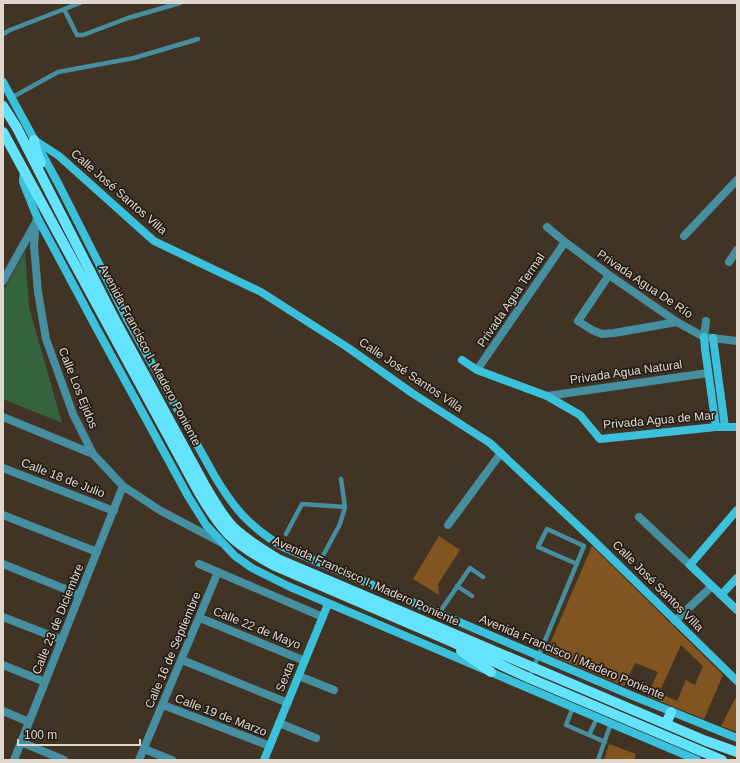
<svg xmlns="http://www.w3.org/2000/svg" width="740" height="763" viewBox="0 0 740 763" font-family="Arial,sans-serif">
	<style>
		.green { fill: #34643e }
		.building { fill: #815420; fill-rule: evenodd }
		.lines { fill: none; stroke-linecap: round; stroke-linejoin: round }
		.lane { stroke: #458fa0; stroke-width: 4.5 }
		.street { stroke: #458fa0; stroke-width: 8 }
		.secondary { stroke: #3bc1dc; stroke-width: 8 }
		.primary { stroke: #64e3fe; stroke-width: 10 }
		.labels { text-anchor: middle; dominant-baseline: central; stroke-width: 3.5; stroke-linejoin: round; paint-order: stroke }
		.street-label { font-size: 12px; fill: #e0d7ce; stroke: #231d16 }
	</style>
	<rect width="100%" height="100%" fill="#413424"/>
	<path class="green" d="M25,252L29,307L62,423L3,399V291Z"/>
	<path class="building" d="M439,536L460,550L438,584L439,595L413,579Z
		M592,546L723,675L704,719L647,696L658,672L635,663L624,686L546,653ZM681,645L703,666L695,685L686,680L677,701L659,693Z
		M737,695V732L721,726Z
		M609,744L636,754L634,760H604Z"/>
	<g class="lines">
		<path class="lane" d="M64,9L77,35H83L128,18L180,3
			M3,34L10,30L80,3
			M11,98L58,72L134,58L198,39
			M286,534L302,504L345,507
			M319,563L340,524L345,507L341,479
			M457,586L472,596
			M439,613L470,568L483,577
			M529,678C548,634 566,590 584,546L547,529L538,547L577,564
			M573,707L566,725L605,742
			M589,735L598,716
			M598,760L611,723"/>
		<path class="street" d="M36,221L34,246L38,292L46,339L73,414L93,454L123,486L161,511L222,543
			M547,227L565,242L609,275L677,322L704,337L737,341
			M684,236L737,180
			M729,262L737,250
			M609,275L578,321L592,330L602,334L614,333L677,322
			M3,281L35,224
			M704,337L706,321
			M477,370L565,242
			M547,396L708,373
			M3,417L93,454
			M3,468L114,511
			M3,515L97,552
			M639,517L690,565
			M448,525L501,453
			M3,564L80,595
			M199,564L323,617
			M3,617L62,640
			M200,618L305,661
			M675,621L712,586
			M182,660L288,703
			M3,665L45,682
			M299,676L334,690
			M163,705L270,746
			M3,711L29,722
			M279,723L316,738
			M21,742L64,760
			M144,749L172,760
			M14,760L123,486
			M139,760L218,572"/>
		<path class="secondary" d="M3,82L59,185L126,317L214,475C234,509 250,527 283,547L633,696L737,738
			M36,141L59,156L154,241L261,292L347,347L412,393L490,443L590,537L737,681
			M24,170L23,182L37,217L98,331L188,496L206,525L235,556L252,568L288,586L697,760
			M704,337L705,349L716,427
			M713,338L725,427
			M462,360L477,370L547,396L580,415L600,439L716,427H737
			M737,510L690,565L737,610
			M721,595L737,578
			M264,760L328,604"/>
		<path class="primary" d="M3,106L17,128L116,322L204,484C213,499 222,516 234,528C247,540 263,550 278,559L706,741L737,752
			M3,132L197,489C206,505 216,521 229,535C242,548 258,557 275,566L452,642L529,678L722,760
			M34,140L36,151L41,163
			M461,651L491,672
			M666,724L671,712"/>
	</g>
	<g class="labels">
		<g class="street-label">
			<text transform="translate(119 192) rotate(41)">Calle José Santos Villa</text>
			<text transform="translate(645 284) rotate(34)">Privada Agua De Río</text>
			<text transform="translate(511 300) rotate(-56)">Privada Agua Termal</text>
			<text transform="translate(150 355) rotate(62)">Avenida Francisco I. Madero Poniente</text>
			<text transform="translate(626 372) rotate(-8)">Privada Agua Natural</text>
			<text transform="translate(411 375) rotate(34)">Calle José Santos Villa</text>
			<text transform="translate(78 388) rotate(68)">Calle Los Ejidos</text>
			<text transform="translate(659 420) rotate(-5)">Privada Agua de Mar</text>
			<text transform="translate(63 478) rotate(21)">Calle 18 de Julio</text>
			<text transform="translate(366 581) rotate(24)">Avenida Francisco I. Madero Poniente</text>
			<text transform="translate(658 586) rotate(45)">Calle José Santos Villa</text>
			<text transform="translate(58 619) rotate(-68)">Calle 23 de Diciembre</text>
			<text transform="translate(257 628) rotate(22)">Calle 22 de Mayo</text>
			<text transform="translate(173 650) rotate(-67)">Calle 16 de Septiembre</text>
			<text transform="translate(572 657) rotate(23)">Avenida Francisco I Madero Poniente</text>
			<text transform="translate(285 677) rotate(-68)">Sexta</text>
			<text transform="translate(221 715) rotate(21)">Calle 19 de Marzo</text>
		</g>
	</g>
	<rect width="740" height="763" fill="none" stroke="#e0d7ce" stroke-width="8"/>
	<path d="M18 739v6h122v-6" fill="none" stroke="#e0d7ce" stroke-width="2"/>
	<text x="24" y="739" font-size="12" fill="#e0d7ce" stroke="#231d16" stroke-width="3" paint-order="stroke">100 m</text>
</svg>
